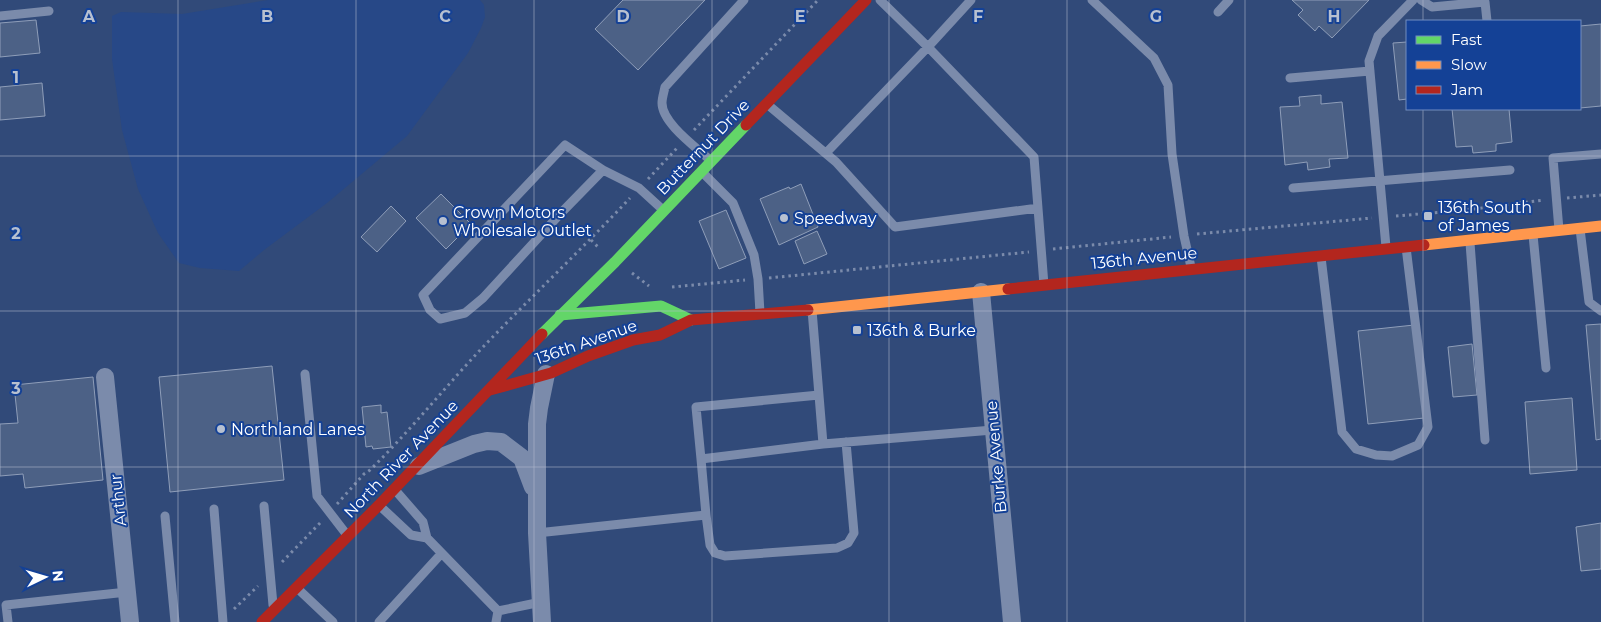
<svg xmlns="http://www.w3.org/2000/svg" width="1601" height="622" viewBox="0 0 1601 622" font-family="Montserrat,sans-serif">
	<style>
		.water { fill: #274887 }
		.building { fill: #4c6186; stroke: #8f9eb9 }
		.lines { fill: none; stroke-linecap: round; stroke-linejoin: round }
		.path { stroke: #7b8bab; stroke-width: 3; stroke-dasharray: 2.5 4; stroke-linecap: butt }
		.lane { stroke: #7b8bab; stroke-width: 9 }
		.street { stroke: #7b8bab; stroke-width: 18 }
		.fast { stroke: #63d668; stroke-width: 11 }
		.slow { stroke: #ff974d; stroke-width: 11 }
		.jam { stroke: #b3261e; stroke-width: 11 }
		.grid { fill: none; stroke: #b7c0d0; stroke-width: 1; stroke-opacity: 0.55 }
		.poi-dot { fill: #b7c0d0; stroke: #144196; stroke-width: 2 }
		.labels { text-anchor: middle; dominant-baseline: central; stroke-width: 4; stroke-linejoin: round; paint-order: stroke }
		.street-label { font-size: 16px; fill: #fff; stroke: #144196 }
		.poi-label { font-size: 16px; fill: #fff; stroke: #144196; text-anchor: start }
		.grid-label { font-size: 16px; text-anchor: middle; font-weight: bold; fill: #b7c0d0; stroke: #144196; stroke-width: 4; stroke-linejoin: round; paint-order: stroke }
	</style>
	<rect width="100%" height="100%" fill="#314a79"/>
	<path class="water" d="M268,0H480L484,5L485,17L481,28L468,53L407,136L327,203L264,250L239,271L200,268L179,263L158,233L138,189L122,130L112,59V16L121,12L182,14Z"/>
	<path class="building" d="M623,0H705L638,70L595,29Z
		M1292,0H1369L1332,38L1319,26L1315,31L1298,15L1303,10Z
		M36,20L40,53L0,57V23Z
		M1601,24V106L1580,108V26Z
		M1407,42V99L1399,100L1393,43Z
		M42,83L45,116L0,120V87Z
		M1321,95V104L1342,102L1348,158L1329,159L1330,167L1308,170L1307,162L1285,165L1280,107L1300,106L1299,97Z
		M1452,109H1509L1512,142L1496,144V151L1473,153L1472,146L1456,147Z
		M801,184L818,227L779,245L760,199L789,187L790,189Z
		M441,194L471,224L446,249L416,218Z
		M391,206L406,221L377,252L361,237Z
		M726,210L746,258L719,269L699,221Z
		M817,231L827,254L804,264L795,241Z
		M1601,324V439L1596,440L1586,325Z
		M1414,325L1424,418L1368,424L1358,331Z
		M1472,344L1477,395L1453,397L1448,347Z
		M272,366L284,480L170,492L159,377Z
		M93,377L103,480L25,488L23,474L0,476V424L18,423L14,385Z
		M1572,398L1577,470L1530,474L1525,402Z
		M381,405V413L387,412L391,447L373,449L372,446L366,447L362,407Z
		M1601,523V569L1581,571L1576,527Z"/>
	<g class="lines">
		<path class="path" d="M694,130L818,0
			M648,179L678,147
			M1567,198L1601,195
			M1396,216L1466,210L1544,200
			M1197,234L1372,218
			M591,240L599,248
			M1053,249L1171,237
			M632,273L649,286
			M769,278L1029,252
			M672,287L745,280
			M337,504L364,474L370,470C410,431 445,387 483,347C531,297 582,249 630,198
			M282,562L321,522
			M234,609L258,586"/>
		<path class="lane" d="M880,0L928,47L971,0
			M1092,0L1154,58L1168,85L1172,154L1184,236L1191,267
			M1421,0L1432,7L1485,2L1487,21
			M1218,12L1229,0
			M0,16L49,11
			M1290,78L1370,71
			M767,104L836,162L895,227L1038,208
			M826,153L928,47L1034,157L1044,285
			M710,160C696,147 662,123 662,103C662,98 664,92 665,87L744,0
			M603,170L561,213L483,298L465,313L440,319L430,310L423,295L565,145L603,170L639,188L662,209
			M703,173L733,203L754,255L758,279L760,313
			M1293,188L1510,170
			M1580,229L1589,302L1601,311
			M1559,230L1553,158L1601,154
			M1533,235L1546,368
			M1470,243L1485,440
			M1386,247L1369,61L1378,36L1413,0
			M1321,257L1342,432L1356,449L1376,455L1392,456L1418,445L1428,427L1406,247
			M305,374L317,496L347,535
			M823,444L993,430
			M701,459L696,407L819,395
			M396,491L423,522L427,538L498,611
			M264,506L273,605
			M381,507L411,535L427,538
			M214,509L223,622
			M706,515L710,545L715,553L725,556L837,548L848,543L854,533L846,442
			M165,516L175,622
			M537,533L706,515L701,459L823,444L812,310
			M297,588L333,622
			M498,611L541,602
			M8,622L6,605L127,592
			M379,622L441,554
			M496,622L498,611"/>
		<path class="street" d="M981,292L1012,622
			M105,377L130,622
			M419,466L474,444L487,441L501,442L522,458L533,487
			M542,622L537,533V424L539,408L546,374"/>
		<path class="fast" d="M560,315L661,306L691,320
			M542,334L615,262L746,125"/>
		<path class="slow" d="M1424,245L1601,226
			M808,310L1008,289"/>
		<path class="jam" d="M746,125L866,0
			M1008,289L1424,245
			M490,390L551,373L588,356L633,340L660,335L691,320L808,310
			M262,622L379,505L542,334"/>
	</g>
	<path class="grid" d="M178,0V622M356,0V622M534,0V622M712,0V622M889,0V622M1067,0V622M1245,0V622M1423,0V21M1423,109V622M0,156H1601M0,311H1601M0,467H1601"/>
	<g class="poi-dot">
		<rect x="1423" y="211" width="10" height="10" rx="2.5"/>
		<circle cx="784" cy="218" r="5"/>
		<circle cx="443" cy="221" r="5"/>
		<rect x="852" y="325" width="10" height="10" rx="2.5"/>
		<circle cx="221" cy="429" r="5"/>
	</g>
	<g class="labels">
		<g class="street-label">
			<text transform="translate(703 147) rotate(-46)">Butternut Drive</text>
			<text transform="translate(1144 258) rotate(-6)">136th Avenue</text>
			<text transform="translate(586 342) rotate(-19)">136th Avenue</text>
			<text transform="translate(996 457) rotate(-95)">Burke Avenue</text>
			<text transform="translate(401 459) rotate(-46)">North River Avenue</text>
			<text transform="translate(118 500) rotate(-96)">Arthur</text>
		</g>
		<g class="poi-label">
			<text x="1438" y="207">136th South<tspan x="1438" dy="18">of James</tspan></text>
			<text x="453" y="212">Crown Motors<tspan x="453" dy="18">Wholesale Outlet</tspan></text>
			<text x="794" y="218">Speedway</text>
			<text x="867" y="330">136th &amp; Burke</text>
			<text x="231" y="429">Northland Lanes</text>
		</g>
	</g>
	<g class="grid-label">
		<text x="89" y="22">A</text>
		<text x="267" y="22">B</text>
		<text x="445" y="22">C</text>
		<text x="623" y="22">D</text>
		<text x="800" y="22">E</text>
		<text x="978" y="22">F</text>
		<text x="1156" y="22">G</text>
		<text x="1334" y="22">H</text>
		<text x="16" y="83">1</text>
		<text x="16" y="239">2</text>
		<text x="16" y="394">3</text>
	</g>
	<rect x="1406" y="20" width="175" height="90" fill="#144196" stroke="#728dc0"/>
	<rect x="1416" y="36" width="25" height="8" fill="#63d668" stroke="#728dc0"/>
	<text x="1451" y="45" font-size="15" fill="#ffffff">Fast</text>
	<rect x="1416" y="61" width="25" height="8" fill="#ff974d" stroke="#728dc0"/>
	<text x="1451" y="70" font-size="15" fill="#ffffff">Slow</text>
	<rect x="1416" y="86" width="25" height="8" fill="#b3261e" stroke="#728dc0"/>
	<text x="1451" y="95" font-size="15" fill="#ffffff">Jam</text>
	<g transform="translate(45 577) rotate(85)" stroke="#144196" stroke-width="4" paint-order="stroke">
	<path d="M0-4L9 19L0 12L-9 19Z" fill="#ffffff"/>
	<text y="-8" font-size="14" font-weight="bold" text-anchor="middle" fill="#ffffff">N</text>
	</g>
</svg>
